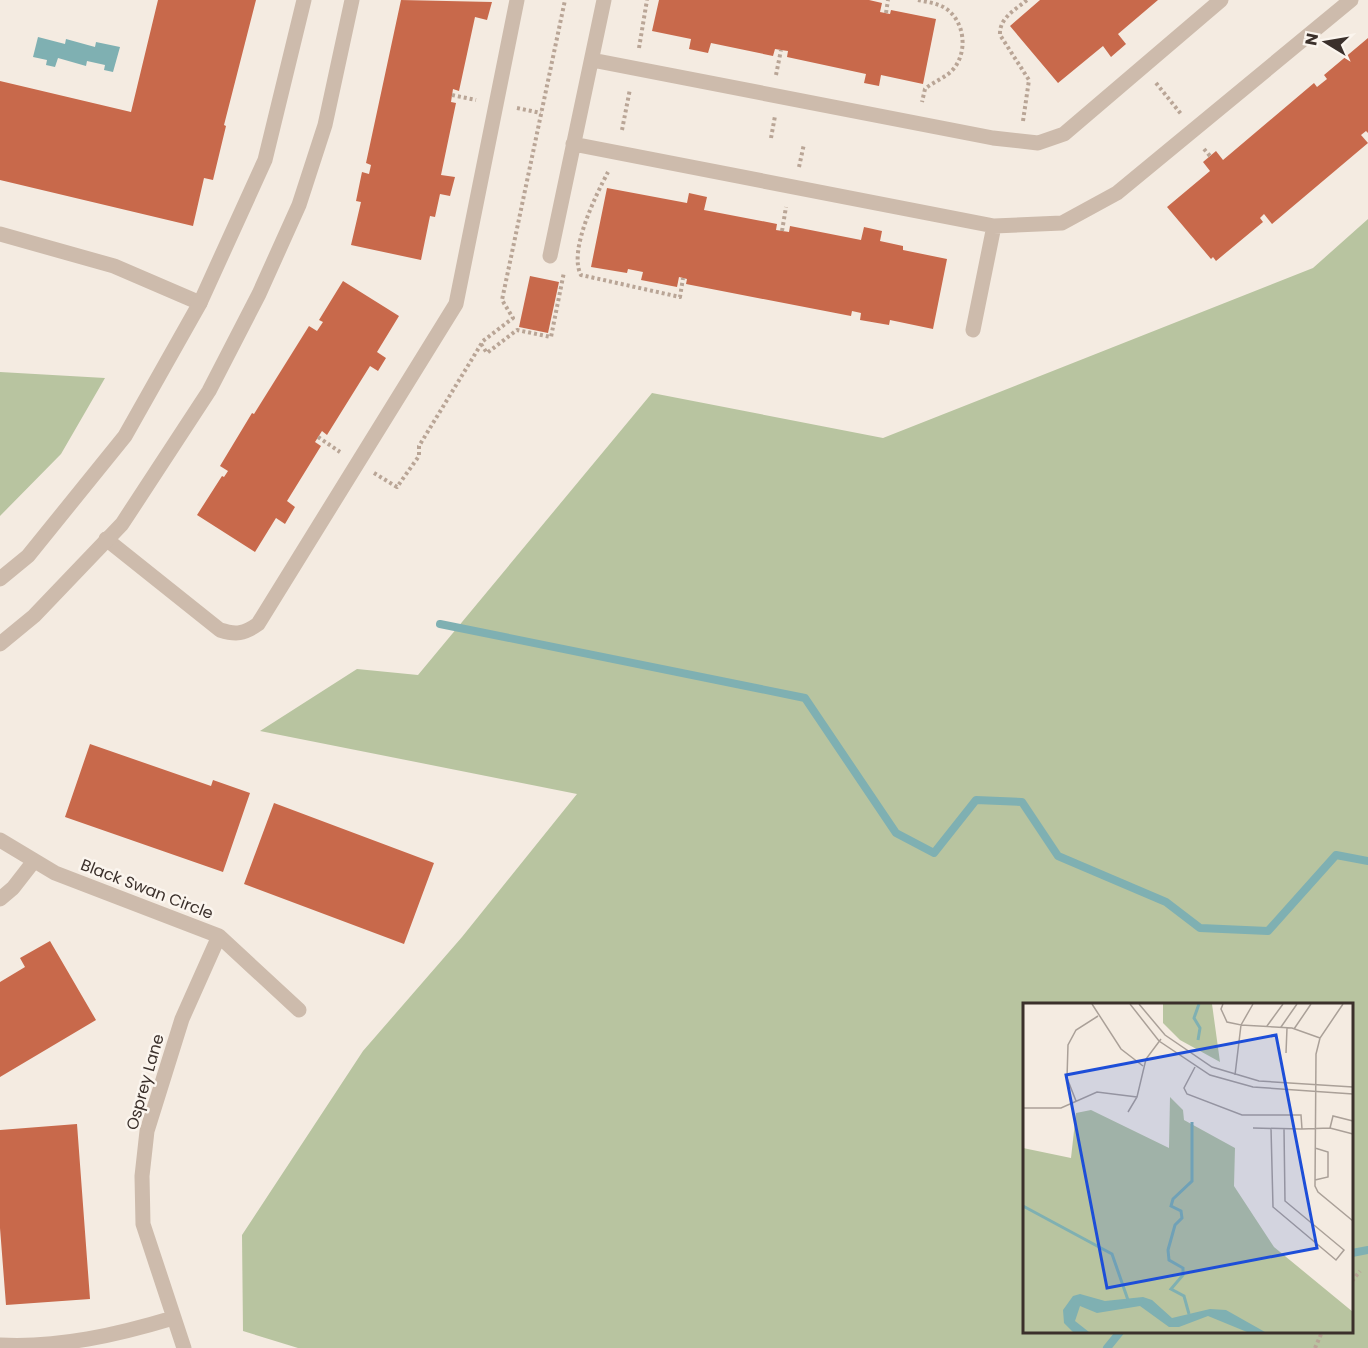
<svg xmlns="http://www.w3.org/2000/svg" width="1368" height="1348" viewBox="0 0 1368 1348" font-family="Poppins,sans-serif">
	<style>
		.green { fill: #b8c4a0; fill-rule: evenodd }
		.water { fill: #7fb0b2 }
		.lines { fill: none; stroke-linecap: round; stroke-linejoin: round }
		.stream { stroke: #7fb0b2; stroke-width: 8 }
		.building { fill: #c8694b }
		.path { stroke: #b9a596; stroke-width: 4; stroke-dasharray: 3 3; stroke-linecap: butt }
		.service { stroke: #cdbbac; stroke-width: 15 }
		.minor { stroke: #cdbbac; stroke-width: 15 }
		.tertiary { stroke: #cdbbac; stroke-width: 15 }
		.labels { text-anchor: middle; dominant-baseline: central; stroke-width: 5; stroke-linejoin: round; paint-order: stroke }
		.street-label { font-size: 16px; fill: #3b302b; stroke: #fbf5ee }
		.inset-river { fill: none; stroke: #7fb0b2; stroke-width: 3 }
		.inset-road { fill: none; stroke: #aaa098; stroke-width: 1.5 }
		.view { fill: #1d4ed8; fill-opacity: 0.15; stroke: #1d4ed8; stroke-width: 3 }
		.inset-edge { fill: none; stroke: #3b302b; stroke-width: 3 }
	</style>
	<rect width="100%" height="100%" fill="#f4ebe1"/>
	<path class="green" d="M1368,219V1348H298L243,1331L242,1235L363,1051L462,937L577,794L260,731L357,669L418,675L652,393L883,438L1313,268ZM1352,1004V1332H1024V1004Z
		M0,372L105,378L61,454L0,516Z"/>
	<path class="water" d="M38,37L65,44L66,39L95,47L96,42L120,47L113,72L104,70L105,65L87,61L86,66L58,58L55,67L46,65L47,60L33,57Z"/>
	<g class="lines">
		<path class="stream" d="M440,624L805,698L896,833L934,853L976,800L1022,802L1058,856L1166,902L1200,928L1268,931L1336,855L1368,861
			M1352,1253L1368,1250
			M1107,1348L1120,1332"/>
	</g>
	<path class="building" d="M158,0H256L224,125L226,126L213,180L204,178L193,226L0,180V81L131,112Z
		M401,0L492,2L487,20L475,17L459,91L453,89L451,102L456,103L441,175L455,177L450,196L440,194L435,217L430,216L421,260L351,245L361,202L356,201L362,172L369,174L371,165L366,163Z
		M659,0H869L882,3L880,12L890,14L891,10L936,19L923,84L881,75L879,86L864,83L866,74L787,57L788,51L781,50L775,49L773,56L711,43L708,53L689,49L691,39L652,31Z
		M1040,0H1158L1118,34L1126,44L1111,57L1103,46L1058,83L1010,26Z
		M1368,38V133L1366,131L1361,135L1368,143L1272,224L1264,214L1260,218L1263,222L1216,261L1213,257L1211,259L1167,207L1210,171L1203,162L1216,151L1223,160L1314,83L1317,87L1327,79L1324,75Z
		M607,188L687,203L689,193L707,197L704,210L777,224L776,230L789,232L790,226L861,240L864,227L882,231L880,241L903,246V250L947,259L933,329L890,320L889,325L860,320L861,313L852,311L851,316L686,284L687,279L679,277L677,287L641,280L643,272L628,269L627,273L591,267Z
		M530,276L559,282L548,333L519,327Z
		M343,281L399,316L377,352L386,358L378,371L370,366L327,435L322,431L315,442L321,446L287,501L295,507L285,524L276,518L255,552L197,515L222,476L224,477L228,471L220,466L252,413L254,414L309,326L317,331L323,322L319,320Z
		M90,744L211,786L213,780L250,793L223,872L65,817Z
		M274,803L434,863L404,944L244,884Z
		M50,941L96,1020L0,1077V982L25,967L20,958Z
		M77,1124L90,1299L6,1305L0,1228V1130Z"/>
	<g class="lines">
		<path class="path" d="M918,0C927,2 937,3 945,8C964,20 968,49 955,67C948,77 934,81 925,89L922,102
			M886,13L888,0
			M639,48L647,0
			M776,75L781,50
			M1156,83L1181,114
			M452,95L476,100
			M517,108L541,113
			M1023,121L1029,80L1000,35C999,18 1015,10 1027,0
			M622,130L630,89
			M771,138L775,116
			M1204,149L1210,156
			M799,167L804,144
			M608,172C596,195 568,251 581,275L680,297L683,278
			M782,231L786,207
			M481,344L487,353L517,330L551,337L564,272
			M318,437L340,452
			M374,473L397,487L419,456V446L483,341L513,318L502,300L565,0
			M1352,1281L1360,1271
			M1315,1348L1322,1332"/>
		<path class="service" d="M0,234L114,266L200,303"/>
		<path class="minor" d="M592,60L993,138L1038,143L1064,134L1221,0
			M573,144L994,226L1062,223L1117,193L1351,0
			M550,256L604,0
			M973,330L994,226
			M106,539L220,630C236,635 244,634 258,624L456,304L517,0
			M0,840L55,873L219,936L299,1010
			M0,899L13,888L34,861
			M0,1345C59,1348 117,1335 173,1318
			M184,1348L143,1224L142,1176L147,1131L182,1019L219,936"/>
		<path class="tertiary" d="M0,579L28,556L125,436L200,303L265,160L304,0
			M0,644L34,616L122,524L209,391L259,294L299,205L325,125L352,0"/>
	</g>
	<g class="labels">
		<g class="street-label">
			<text transform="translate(147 889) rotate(21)">Black Swan Circle</text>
			<text transform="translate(145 1082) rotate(-74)">Osprey Lane</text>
		</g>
	</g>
	<g transform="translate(1023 1003)">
		<rect width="330" height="330" fill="#f4ebe1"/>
		<path d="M140,1H189L197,59L157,37L140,20ZM147,94L160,107L161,117L212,145L211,183L251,244L330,309V329H0V145L48,155L53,110L68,107L146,145Z" fill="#b8c4a0"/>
		<path d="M57,291L82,298L120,294L129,297L149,315L187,306L203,307L242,329H224L185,313L156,324H146L117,303L74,310L57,303L52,318L66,329H50L41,320L40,307L50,293Z" fill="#7fb0b2"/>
		<path class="inset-river" d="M175,37L177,25L171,15L176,1M0,203L89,251L105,297M166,311L161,293L148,286L160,272V265L146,257L145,247L152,222L159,215L158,208L148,203L150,196L169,178V119"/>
		<path class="inset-road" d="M69,1L98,46L120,63M107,1L136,38L187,72L230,84L330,91M116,1L142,32L189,64L236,78L330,84M200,1L198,6L204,19L218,22L230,1M320,1L297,35L293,51L292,183L295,189L330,218M244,23L260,1M258,24L274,1M271,26L288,1M263,50L264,25M172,64L161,85L164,91L219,112H278L279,126L307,125L330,131M212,72L218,22L269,25L297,35M53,98L44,75L45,42L53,27L75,13M0,105H38L74,89L114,94M105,109L114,94L123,56L138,36M230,125L279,126M248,125L250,204L313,257L321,247L262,198L261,126M307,125L310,113L330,118M292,145L305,149V174L292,177"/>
		<path class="view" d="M253,32L294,245L84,285L43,72Z"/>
		<rect width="330" height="330" class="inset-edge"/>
	</g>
	<g transform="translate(1326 42) rotate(281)" stroke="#fbf5ee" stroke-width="4.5" paint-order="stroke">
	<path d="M0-4.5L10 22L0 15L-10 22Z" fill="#3b302b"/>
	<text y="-9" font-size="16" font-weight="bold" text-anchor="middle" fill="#3b302b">N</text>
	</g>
</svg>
